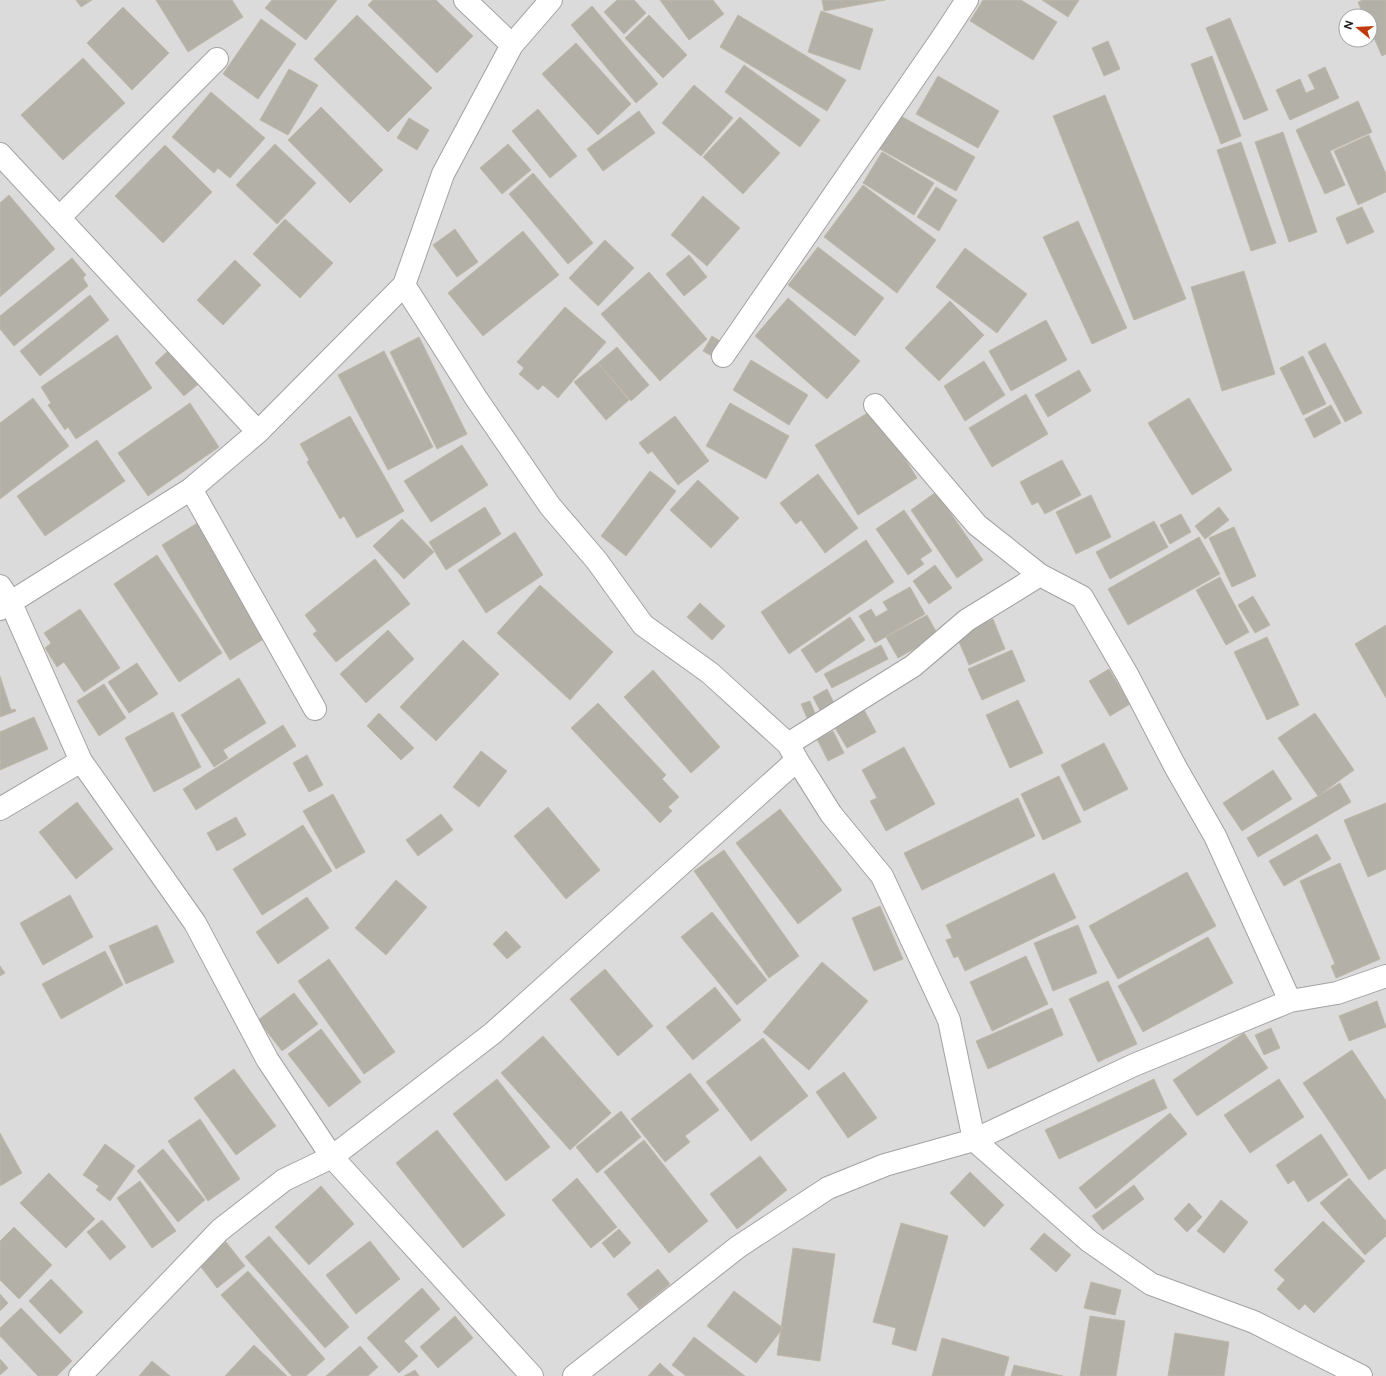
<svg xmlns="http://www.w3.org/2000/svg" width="1386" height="1376" viewBox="0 0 1386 1376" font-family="'Public Sans',sans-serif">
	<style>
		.residential { fill: #dcdbdb; fill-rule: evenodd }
		.building { fill: #b3b0a7; stroke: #bfb8a8 }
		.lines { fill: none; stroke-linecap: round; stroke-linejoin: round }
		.minor-casing { stroke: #a2a2a2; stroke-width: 24 }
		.minor { stroke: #fff; stroke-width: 22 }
	</style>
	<rect width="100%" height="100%" fill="#eeede4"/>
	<path class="residential" d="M0,0H1386V1376H0ZM1346,16H1370V40H1346Z"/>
	<path class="building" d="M76,0H92L81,7Z
		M156,0H232L243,17L188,52Z
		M272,0H337L306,40L265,8Z
		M373,0H436L473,36L437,73L368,5Z
		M617,0H634L646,13L624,34L604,12Z
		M660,0H713L724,14L689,40Z
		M822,0H885L824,11Z
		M983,0H1021L1057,22L1033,60L970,21Z
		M1042,0H1079L1068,17Z
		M1363,0H1386V54L1382,56L1370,29V16H1364L1358,2Z
		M592,6L658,84L636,103L571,25Z
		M123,7L169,53L132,90L87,43Z
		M821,11L873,29L860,70L808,52Z
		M357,15L432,88L388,132L314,59Z
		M649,15L687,55L663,78L625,38Z
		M738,15L846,80L827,111L720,47Z
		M1230,18L1268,110L1244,120L1206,28Z
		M261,19L296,44L258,99L223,74Z
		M1108,41L1120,69L1104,76L1092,48Z
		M576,43L631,104L598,135L542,74Z
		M1212,56L1241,136L1221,144L1191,64Z
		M83,58L125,103L63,160L21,115Z
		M744,65L820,120L800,147L725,92Z
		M1325,67L1339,98L1290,120L1276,90L1300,79L1306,93L1315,89L1308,75Z
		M289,69L318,85L288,135L260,120Z
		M938,76L999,111L978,148L916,114Z
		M694,85L733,118L701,156L662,123Z
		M211,92L265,138L230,178L218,168L214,173L172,137Z
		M1105,95L1186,299L1134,320L1053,116Z
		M1358,101L1372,132L1330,151L1345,185L1325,194L1296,130Z
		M321,107L383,170L350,203L288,140Z
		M538,109L577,156L550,178L512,131Z
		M639,111L655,133L603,171L587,149Z
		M897,114L975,157L956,191L878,148Z
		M740,117L780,153L743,194L703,157Z
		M409,118L429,130L417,150L397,138Z
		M1283,132L1317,232L1289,242L1255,142Z
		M1369,135L1386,174V192L1358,205L1334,151Z
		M1241,142L1276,243L1251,251L1217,150Z
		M275,144L316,183L277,224L236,185Z
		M508,144L531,170L502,194L480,168Z
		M165,145L212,192L163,243L115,196Z
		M882,152L934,183L914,215L863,183Z
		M533,173L593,243L568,264L509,194Z
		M863,185L936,240L897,293L824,237Z
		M936,187L957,200L939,231L917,217Z
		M9,195L55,249L0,297V203Z
		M703,196L740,228L707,266L671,235Z
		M1362,207L1374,232L1347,244L1336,218Z
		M285,219L333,263L300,298L253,254Z
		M1078,221L1127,328L1092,344L1043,237Z
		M455,229L478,262L457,277L433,245Z
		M523,231L559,275L483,336L448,293Z
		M605,240L634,268L598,306L569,278Z
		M818,247L884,298L855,336L788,285Z
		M965,248L1027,294L997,333L936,287Z
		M689,255L707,277L684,296L666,274Z
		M72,258L86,275L83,278L88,286L14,346L0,329V316Z
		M235,260L261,285L223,325L197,300Z
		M1244,271L1275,374L1222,391L1191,287Z
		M649,272L707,339L660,381L601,314Z
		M90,295L109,320L40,376L20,351Z
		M788,298L860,361L827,399L755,336Z
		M950,301L984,335L939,381L905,348Z
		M565,307L606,342L558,398L543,385L538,390L519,374L524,368L517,362Z
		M1046,320L1067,360L1011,391L989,351Z
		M117,335L152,388L76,439L68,427L65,430L48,405L51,403L41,387Z
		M712,336L726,345L717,359L703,351Z
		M419,337L467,434L437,449L390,352Z
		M1325,343L1362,413L1345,422L1308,352Z
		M172,347L202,381L184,396L155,363Z
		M617,347L649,385L631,401L598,363Z
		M384,351L433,447L388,470L338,375Z
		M1303,356L1326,404L1303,415L1280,368Z
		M751,360L808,395L789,425L733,390Z
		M984,361L1005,395L965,421L944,386Z
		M598,363L629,400L606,420L574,382Z
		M1079,370L1091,391L1048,417L1035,395Z
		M1026,394L1048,434L992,467L969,428Z
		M33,398L69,446L0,499V423Z
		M1189,398L1232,470L1192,495L1148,423Z
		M190,403L219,447L148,496L118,453Z
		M730,403L789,436L766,479L706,446Z
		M1331,405L1341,423L1314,438L1305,419Z
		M874,409L917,478L858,515L815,445Z
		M350,416L404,511L357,538L344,516L340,519L307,462L309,460L300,444Z
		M675,416L709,461L678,485L652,451L648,454L639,443Z
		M97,440L125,481L45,536L17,496Z
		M462,445L488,485L431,522L404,481Z
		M1062,460L1081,495L1045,514L1038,502L1032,505L1020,482Z
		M650,471L676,491L626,556L601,536Z
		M818,474L858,528L825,553L801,520L796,524L780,503Z
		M698,480L739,518L711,548L670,510Z
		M936,492L983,560L957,578L911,510Z
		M1091,495L1111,537L1076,554L1056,512Z
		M485,507L501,534L446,570L429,542Z
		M1219,507L1229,520L1205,539L1195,526Z
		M904,510L932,551L920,559L924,564L908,575L876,529Z
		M1181,514L1191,532L1170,544L1160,525Z
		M402,519L434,552L404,579L373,546Z
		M1154,521L1168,547L1110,579L1096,552Z
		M199,522L267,637L230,660L162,545Z
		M1234,527L1256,576L1232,587L1209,538Z
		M515,532L543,575L486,613L458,570Z
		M1199,537L1220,574L1128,625L1108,589Z
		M866,540L894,582L789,654L761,612Z
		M157,555L222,653L179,682L114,584Z
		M375,559L410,604L336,662L313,634L317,631L305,615Z
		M935,565L952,588L929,604L913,581Z
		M1220,577L1249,632L1226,645L1196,590Z
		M540,585L613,652L570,700L497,633Z
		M910,587L925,614L875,643L859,616L871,609L876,617L888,610L883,602Z
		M1253,596L1270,625L1255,633L1238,605Z
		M700,603L725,626L712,640L687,617Z
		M80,609L120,668L84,692L64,662L57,667L45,648L51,643L44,633Z
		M927,615L938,635L898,658L886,637Z
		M850,617L865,640L816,673L801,650Z
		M993,619L1005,649L969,665L956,635Z
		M1386,625V698L1355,644Z
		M388,630L414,659L366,703L340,674Z
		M1267,637L1299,705L1267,720L1234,652Z
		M463,640L499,674L436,741L400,707Z
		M881,645L888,659L832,688L824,674Z
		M1012,650L1025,681L982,700L968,669Z
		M137,663L158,694L129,713L108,682Z
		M1109,669L1130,704L1110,716L1089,681Z
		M653,670L720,747L691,773L624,697Z
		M0,676L11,710L15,709L16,711L0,717Z
		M239,678L266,723L223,750L228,758L214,767L181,715Z
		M104,684L126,718L99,736L77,701Z
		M827,689L838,711L824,718L813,697Z
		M1018,700L1043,753L1010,768L986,715Z
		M810,701L818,721L810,725L801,704Z
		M598,703L666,775L662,779L679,797L668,807L672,811L660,823L571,728Z
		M861,704L876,732L847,748L831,721Z
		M173,712L201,767L154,792L125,738Z
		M379,713L414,748L401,760L367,726Z
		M1315,713L1354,770L1318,796L1278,738Z
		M34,717L48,749L0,770V732Z
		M283,725L296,746L196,810L183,789Z
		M833,731L844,753L828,761L817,739Z
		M1104,743L1128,789L1084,811L1061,765Z
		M904,747L935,804L886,831L870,801L877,798L862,770Z
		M481,751L507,771L479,807L453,787Z
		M307,755L323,785L309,792L293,763Z
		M1273,770L1292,799L1242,831L1223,803Z
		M1059,776L1081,822L1043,840L1021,794Z
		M1340,783L1351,802L1258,857L1247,838Z
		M333,794L365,852L336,869L303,811Z
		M1018,798L1035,836L922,890L904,853Z
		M77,802L113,849L76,879L39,832Z
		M1386,803V869L1368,877L1344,820Z
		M548,807L600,870L566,899L514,836Z
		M780,809L842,890L798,924L736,843Z
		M441,814L453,830L418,856L406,840Z
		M236,817L246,835L217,851L207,833Z
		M303,825L332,871L262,915L233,869Z
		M1317,834L1331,859L1284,886L1269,861Z
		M724,850L799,956L769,978L694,871Z
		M1340,863L1380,959L1336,978L1331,966L1335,964L1300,881Z
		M1187,872L1216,926L1118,979L1089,926Z
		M1054,873L1076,918L965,971L958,956L954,958L946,940L952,938L946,925Z
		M396,880L427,907L386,955L355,928Z
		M70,895L93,937L43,965L20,923Z
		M307,897L329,928L278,964L256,932Z
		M880,906L903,959L874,971L852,918Z
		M712,912L767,980L737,1005L681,937Z
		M157,925L174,962L126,984L109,946Z
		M1078,925L1097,973L1053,991L1034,943Z
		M506,931L521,947L507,959L493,944Z
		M1208,937L1233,983L1143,1032L1118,986Z
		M105,951L123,985L61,1019L42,984Z
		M1026,956L1048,1004L992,1031L970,982Z
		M329,959L395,1052L364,1074L298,981Z
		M822,962L868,1001L809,1070L763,1032Z
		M0,966L5,973L0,976Z
		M605,969L653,1026L618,1056L570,999Z
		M1108,981L1137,1044L1098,1062L1069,999Z
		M715,987L741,1020L693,1060L666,1027Z
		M294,993L318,1024L282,1051L258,1020Z
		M1377,1001L1386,1027L1349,1041L1339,1016Z
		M1052,1008L1063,1035L988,1069L976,1041Z
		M1271,1028L1280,1048L1264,1055L1255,1035Z
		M321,1029L361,1082L329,1107L288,1054Z
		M1244,1033L1268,1068L1197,1116L1173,1080Z
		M543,1036L611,1113L570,1150L501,1073Z
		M763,1038L808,1096L751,1141L706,1082Z
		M1352,1050L1386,1101V1168L1369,1180L1303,1083Z
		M234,1069L276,1126L236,1155L194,1098Z
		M844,1072L877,1118L848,1138L816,1092Z
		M690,1073L719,1110L685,1136L690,1142L665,1162L631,1119Z
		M497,1079L550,1147L506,1181L453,1114Z
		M1154,1079L1167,1108L1059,1159L1045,1130Z
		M1279,1079L1304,1117L1250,1153L1224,1115Z
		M621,1111L641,1137L597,1173L576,1147Z
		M1170,1113L1187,1134L1096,1209L1079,1188Z
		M200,1119L240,1179L208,1201L168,1141Z
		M437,1130L505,1215L463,1248L396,1163Z
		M0,1133L22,1173L0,1186Z
		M1321,1134L1348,1175L1308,1202L1294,1180L1288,1184L1276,1165Z
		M644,1140L708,1221L669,1253L604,1172Z
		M105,1144L135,1166L110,1201L96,1190L99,1186L83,1175Z
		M163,1149L205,1200L178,1222L137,1171Z
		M760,1156L787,1190L737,1229L710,1194Z
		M970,1172L1004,1205L984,1227L950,1193Z
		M49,1173L95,1219L66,1248L20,1203Z
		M577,1178L617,1227L591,1248L552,1200Z
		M1349,1178L1386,1221V1236L1365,1255L1320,1203Z
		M140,1181L176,1231L152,1248L117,1198Z
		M1134,1185L1144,1199L1103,1230L1092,1216Z
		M321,1186L354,1224L309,1265L275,1227Z
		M1221,1200L1248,1222L1224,1253L1197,1231Z
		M1189,1203L1202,1217L1187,1232L1174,1219Z
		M102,1220L126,1247L110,1260L87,1232Z
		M1323,1221L1365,1261L1314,1313L1305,1304L1299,1310L1277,1289L1285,1280L1274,1270Z
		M901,1223L948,1236L916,1351L892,1344L896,1328L873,1322Z
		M14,1227L52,1265L19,1299L0,1280V1241Z
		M619,1229L631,1243L614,1258L602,1243Z
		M1044,1233L1071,1255L1056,1272L1030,1249Z
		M269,1236L349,1327L325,1348L245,1257Z
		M370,1241L400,1279L356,1314L326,1275Z
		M226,1242L245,1266L217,1288L198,1263Z
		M793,1248L835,1254L820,1361L777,1355Z
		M658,1269L670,1284L639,1309L627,1294Z
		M248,1271L325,1359L306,1376H292L221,1295Z
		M51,1279L83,1312L60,1334L29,1301Z
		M1091,1282L1121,1290L1115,1315L1084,1308Z
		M422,1288L440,1309L404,1341L418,1356L399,1373L367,1338Z
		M734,1291L783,1328L756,1363L707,1326Z
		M0,1294L8,1303L0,1311Z
		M21,1308L72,1361L57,1376H38L0,1336V1328Z
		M455,1316L473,1338L438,1368L420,1347Z
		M1090,1316L1125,1321L1116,1376H1080Z
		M1175,1333L1229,1342L1224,1376H1168Z
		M694,1337L745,1376H686L672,1365Z
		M942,1338L1009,1357L1004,1376H932Z
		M254,1345L287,1376H225Z
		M360,1346L378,1367L368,1376H326Z
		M0,1359L8,1368L0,1375Z
		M152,1361L170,1376H139Z
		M660,1363L674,1376H648Z
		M1014,1365L1063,1376H1011Z
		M415,1370L419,1376H404Z"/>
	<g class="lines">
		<defs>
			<path id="minor" d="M465,0L512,45
				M0,154L258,432
				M59,218L217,59
				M404,285L476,398L550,506L597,561L643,625L710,673L788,744L797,760L831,814L882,876L949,1020L974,1140L1089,1241L1151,1284L1254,1322L1361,1376
				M723,356L942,38L967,0
				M875,405L977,525L1040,575L1082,597L1128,676L1176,768L1215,836L1290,1001
				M191,489L315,709
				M0,586L10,601L81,761L195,923L267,1059L332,1157L532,1376
				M0,609L191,489L258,432L404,285L443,174L512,45L551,0
				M788,744L913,666L967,620L1040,575
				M0,809L81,761
				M80,1376L220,1230L284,1180L332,1157L493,1033L797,760
				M574,1376L738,1247L828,1188L885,1165L974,1140L1134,1065L1290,1001L1337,993L1386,976"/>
		</defs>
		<use href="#minor" class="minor-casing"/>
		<use href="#minor" class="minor"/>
	</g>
	<g transform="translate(1358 28) rotate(288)"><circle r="19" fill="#ffffff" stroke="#a5a5a5"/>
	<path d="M0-3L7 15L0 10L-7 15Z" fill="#bf3b0c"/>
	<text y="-6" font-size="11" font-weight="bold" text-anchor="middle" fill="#1e1e1e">N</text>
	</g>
</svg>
